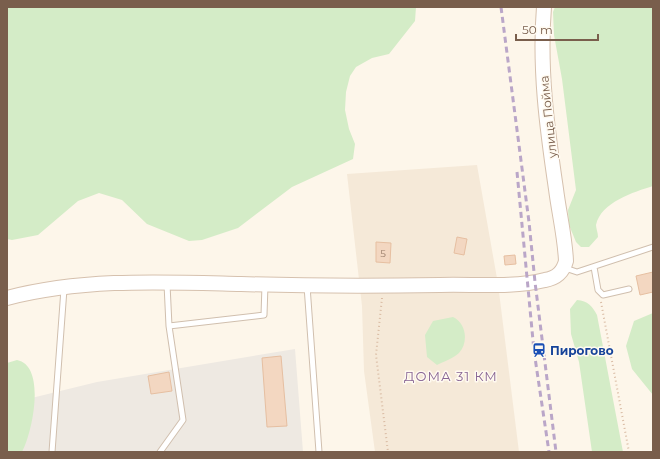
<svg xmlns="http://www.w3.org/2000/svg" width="660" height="459" viewBox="0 0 660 459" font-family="Montserrat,sans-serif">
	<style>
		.residential { fill: #f5e9d8 }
		.industrial { fill: #eee9e2 }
		.green { fill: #d4ecc7 }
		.building { fill: #f3d7c1; stroke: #e6bfa1 }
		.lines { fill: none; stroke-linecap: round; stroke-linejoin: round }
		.service-casing { stroke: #d0bfae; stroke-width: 7 }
		.secondary-casing { stroke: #d6c1ae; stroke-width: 16 }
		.path { stroke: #d9bba3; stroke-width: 2; stroke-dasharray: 1 3; stroke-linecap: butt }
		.service { stroke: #fff; stroke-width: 5 }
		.secondary { stroke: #fff; stroke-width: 14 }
		.rail { stroke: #baa6c8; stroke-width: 3; stroke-dasharray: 6 4; stroke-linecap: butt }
		.labels { text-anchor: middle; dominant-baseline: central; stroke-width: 3; stroke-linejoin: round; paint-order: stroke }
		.number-label { font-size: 10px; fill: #987c69 }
		.street-label { font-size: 12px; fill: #795e4c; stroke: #fffaf0 }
		.transit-label { font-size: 12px; font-weight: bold; fill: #164399; stroke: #fffaf0; text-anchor: start }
		.neighbourhood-label { font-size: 13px; letter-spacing: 1px; fill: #876494; stroke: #fffaf0 }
	</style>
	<rect width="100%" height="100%" fill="#fdf6ea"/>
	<path class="residential" d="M477,165L498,284L519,452H375L364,371L362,306L347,174Z"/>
	<path class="industrial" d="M295,349L303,452H7V404L97,382Z"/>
	<path class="green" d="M7,7H416L415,21L389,54L372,58L356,67L350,76L346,92L345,110L349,129L355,144L353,159L292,187L238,228L202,240L189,241L147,224L122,200L99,193L78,201L38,235L12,240L7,239Z
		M555,7H653V186C634,192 601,202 596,225C596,228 598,233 598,237L589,247H581L576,242L569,225L568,210L576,190L562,79L554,35L553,12Z
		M577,300C588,301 592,306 597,315L623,452H592L579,362L571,334L570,309Z
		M653,313V395L632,369L626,346L634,321Z
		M453,317C466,323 469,342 459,353C454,358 443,362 437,365L427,357L425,335L433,321Z
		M17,360C47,366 32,434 22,452H7V363Z"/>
	<path class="building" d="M457,237L467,239L464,255L454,253Z
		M376,242L391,243L390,263L376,262Z
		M515,255L516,264L505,265L504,256Z
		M653,272V292L640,295L636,276Z
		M281,356L287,426L267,427L262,358Z
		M169,372L172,391L151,394L148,376Z"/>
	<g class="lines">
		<defs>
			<path id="service" d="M594,267L598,290L603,295L629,289
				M565,268L577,272L653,247
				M307,286L319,452
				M169,326L264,315L265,285
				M52,452L64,289
				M160,452L183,420L169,326L167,284"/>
			<path id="secondary" d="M7,298C84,278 162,282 241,284C307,286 374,286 440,285C474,284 512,288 545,280C557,278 563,272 566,261C565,237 559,213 556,189C547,128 539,68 544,7"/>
		</defs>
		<use href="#service" class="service-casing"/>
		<use href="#secondary" class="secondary-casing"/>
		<path class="path" d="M382,298L376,355L388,452
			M601,302L629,452"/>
		<use href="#service" class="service"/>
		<use href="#secondary" class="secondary"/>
		<path class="rail" d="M501,7L529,222L535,282L556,452
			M517,172L534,351L549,452"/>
	</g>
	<defs>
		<symbol id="station-bare" viewBox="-9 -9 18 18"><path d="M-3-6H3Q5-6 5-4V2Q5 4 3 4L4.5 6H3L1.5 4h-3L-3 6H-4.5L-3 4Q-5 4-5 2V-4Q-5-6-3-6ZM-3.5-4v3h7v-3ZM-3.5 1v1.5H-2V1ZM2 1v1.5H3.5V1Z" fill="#1a4fb4" stroke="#fffaf0" stroke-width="2.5" paint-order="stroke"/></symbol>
	</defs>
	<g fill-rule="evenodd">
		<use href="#station-bare" x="529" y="340" width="20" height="20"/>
	</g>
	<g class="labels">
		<g class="number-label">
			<text x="383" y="253">5</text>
		</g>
		<g class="street-label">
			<text transform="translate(548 117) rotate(-96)">улица Пойма</text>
		</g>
		<g class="transit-label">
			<text x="550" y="350">Пирогово</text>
		</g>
		<g class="neighbourhood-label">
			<text x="451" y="376">ДОМА 31 КМ</text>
		</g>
	</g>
	<rect width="660" height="459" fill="none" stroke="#795e4c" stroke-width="16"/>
	<path d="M516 34v6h82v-6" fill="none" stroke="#795e4c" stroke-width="2"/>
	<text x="522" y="34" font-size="12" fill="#795e4c" stroke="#fffaf0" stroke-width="3" paint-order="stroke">50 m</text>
</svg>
